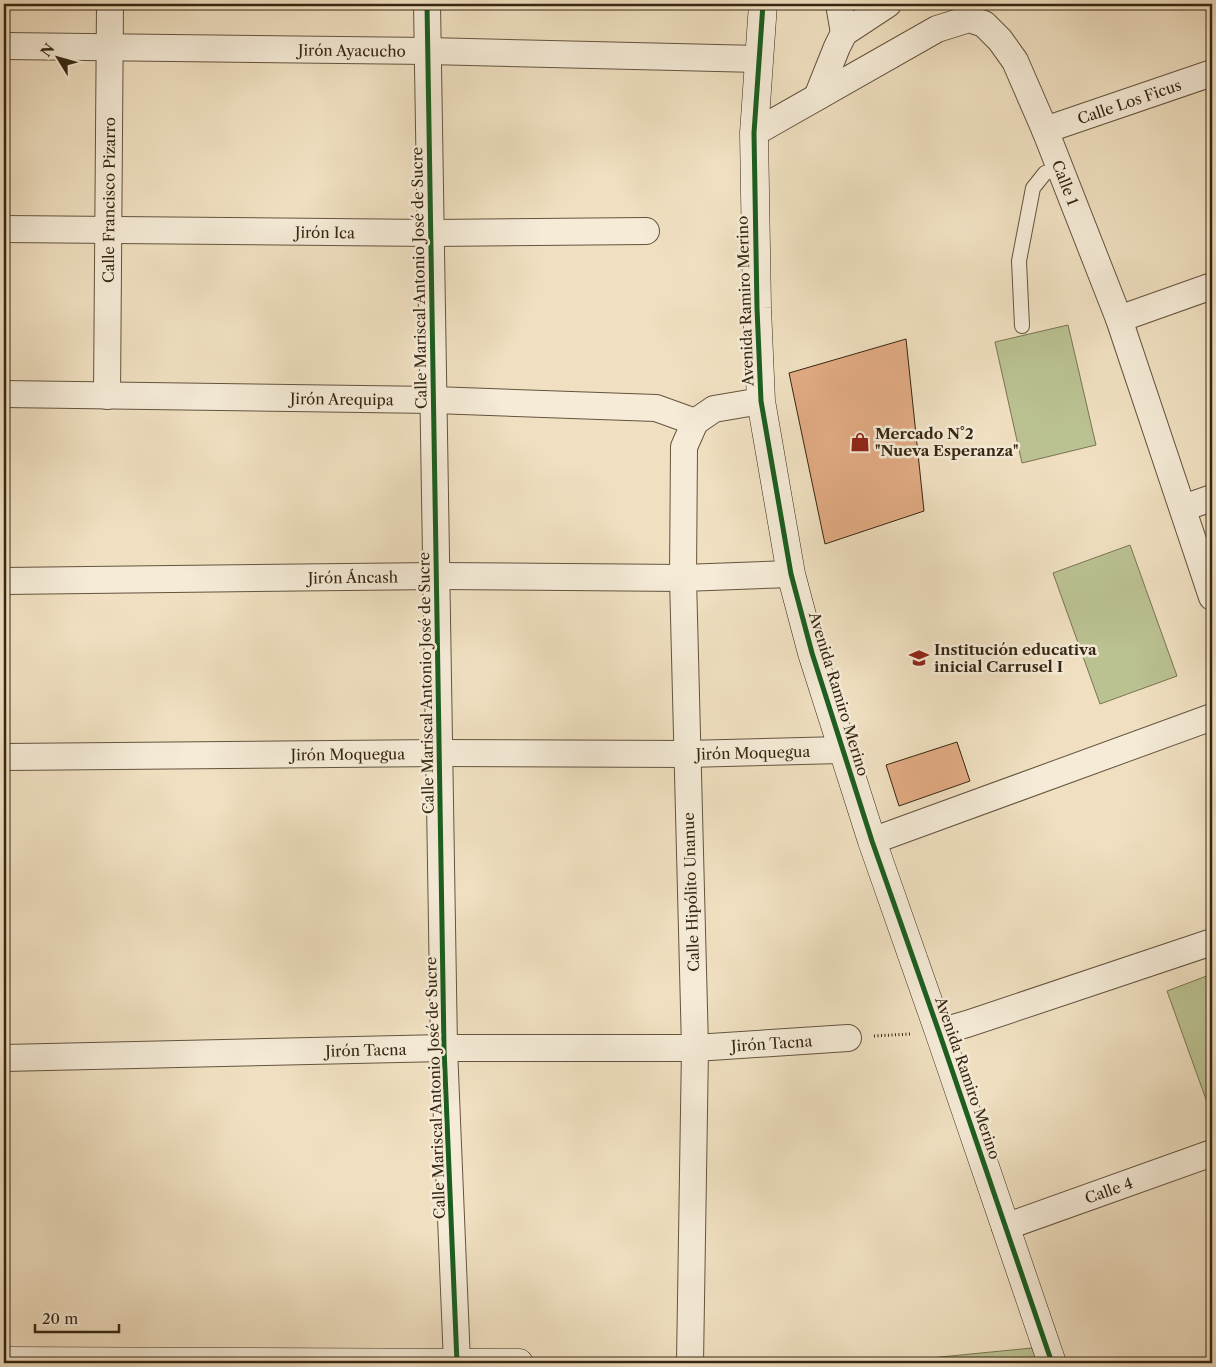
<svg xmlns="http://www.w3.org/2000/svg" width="1216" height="1367" viewBox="0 0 1216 1367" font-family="'Libre Caslon Text',serif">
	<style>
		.green { fill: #bbc292; stroke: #787452 }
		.building { fill: #e2ab83; stroke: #362612 }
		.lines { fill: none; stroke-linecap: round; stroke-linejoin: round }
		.lane-casing { stroke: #64543e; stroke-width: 16 }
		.street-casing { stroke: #64543e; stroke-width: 28 }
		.secondary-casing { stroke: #362612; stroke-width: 29 }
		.path { stroke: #362612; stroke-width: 3; stroke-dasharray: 1 2.5; stroke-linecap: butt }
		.lane { stroke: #f5ebd7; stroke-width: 14 }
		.street { stroke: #f5ebd7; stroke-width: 26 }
		.secondary { stroke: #f5ebd7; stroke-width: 28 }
		.cycleway-casing { stroke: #f5ebd7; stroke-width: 8 }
		.cycleway { stroke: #1b5e20; stroke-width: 5 }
		.labels { text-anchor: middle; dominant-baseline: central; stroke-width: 5; stroke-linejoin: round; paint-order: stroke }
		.street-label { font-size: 15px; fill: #362612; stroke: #f5ebd7 }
		.poi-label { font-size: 15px; font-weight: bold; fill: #362612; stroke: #f5ebd7; text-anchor: start }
	</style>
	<rect width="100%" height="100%" fill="#f0e0c1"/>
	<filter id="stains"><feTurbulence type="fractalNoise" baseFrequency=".004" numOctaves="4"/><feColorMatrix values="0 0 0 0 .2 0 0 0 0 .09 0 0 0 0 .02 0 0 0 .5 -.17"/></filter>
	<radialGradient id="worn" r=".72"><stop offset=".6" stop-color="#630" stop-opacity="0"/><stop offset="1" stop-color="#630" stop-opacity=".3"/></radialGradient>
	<path class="green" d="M1068,325L1096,445L1022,463L995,342Z
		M1130,545L1177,676L1100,704L1053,573Z
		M1212,974V1116L1167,991Z
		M1032,1348L1038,1363H924L920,1359Z"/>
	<path class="building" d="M906,339L924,511L825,544L789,373Z
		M957,742L970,781L899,806L886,765Z"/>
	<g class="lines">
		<defs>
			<path id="lane" d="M1022,326L1019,261L1033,188L1045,173L1060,168"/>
			<g id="street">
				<path d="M427,4L444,1048L457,1363"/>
				<path d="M839,4L844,33"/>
				<path id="s1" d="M4,46L428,51L759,59"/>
				<path d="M817,97L837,47L844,33L888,4"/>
				<path id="s2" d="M1045,130L1212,73"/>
				<path id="s3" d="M754,133L937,29L969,19L984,24L1000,40L1015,61L1045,130L1119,319L1212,597"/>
				<path id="s4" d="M4,229L431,233L646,231"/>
				<path d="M1119,319L1212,286"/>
				<path id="s5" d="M4,394L434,400L656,408L695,422L714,409L761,401"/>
				<path id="s6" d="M107,396L110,4"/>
				<path d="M1183,508L1212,498"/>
				<path id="s7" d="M4,581L437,576L683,578L791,574"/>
				<path id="s8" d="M4,757L440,753L687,754L842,750"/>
				<path d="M872,841L1212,717"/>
				<path d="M939,1032L967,1024L1212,942"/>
				<path id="s9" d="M4,1058L444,1048H695L848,1038"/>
				<path id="s10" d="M1005,1227L1212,1153"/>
				<path d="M690,1363L695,1048L683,578L684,447L695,422"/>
			</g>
			<path id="secondary" d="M763,4L754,133L757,308L761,401L791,574L812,653L872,841L939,1032L1052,1363
				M4,1361L519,1363"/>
		</defs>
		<use href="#lane" class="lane-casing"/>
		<use href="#street" class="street-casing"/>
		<use href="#secondary" class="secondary-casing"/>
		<path class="path" d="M874,1036L910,1034"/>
		<use href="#lane" class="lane"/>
		<use href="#street" class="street"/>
		<use href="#secondary" class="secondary"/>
		<defs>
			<path id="cycleway" d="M427,4L444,1048L457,1363
				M763,4L754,133L757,308L761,401L791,574L812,653L872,841L939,1032L1052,1363"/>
		</defs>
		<use href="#cycleway" class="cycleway-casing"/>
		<use href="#cycleway" class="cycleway"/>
	</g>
	<defs>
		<symbol id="shop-bare" viewBox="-9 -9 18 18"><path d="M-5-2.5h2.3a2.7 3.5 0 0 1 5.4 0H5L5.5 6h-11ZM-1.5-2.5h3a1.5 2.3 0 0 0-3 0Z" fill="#8f2418" stroke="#f5ebd7" stroke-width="2.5" paint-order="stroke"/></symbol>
		<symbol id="school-bare" viewBox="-9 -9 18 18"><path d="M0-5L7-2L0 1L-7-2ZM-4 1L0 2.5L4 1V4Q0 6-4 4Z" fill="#8f2418" stroke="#f5ebd7" stroke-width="2.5" paint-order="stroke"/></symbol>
	</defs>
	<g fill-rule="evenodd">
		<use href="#shop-bare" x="846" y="428" width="28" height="28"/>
		<use href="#school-bare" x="905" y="644" width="28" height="28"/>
	</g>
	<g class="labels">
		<g class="street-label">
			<text stroke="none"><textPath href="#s1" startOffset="348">Jirón Ayacucho</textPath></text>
			<text stroke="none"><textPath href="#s2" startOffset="89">Calle Los Ficus</textPath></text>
			<text stroke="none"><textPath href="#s3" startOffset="440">Calle 1</textPath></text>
			<text stroke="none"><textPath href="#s6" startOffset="196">Calle Francisco Pizarro</textPath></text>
			<text stroke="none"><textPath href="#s4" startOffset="321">Jirón Ica</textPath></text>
			<text transform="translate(419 278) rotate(-91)">Calle Mariscal Antonio José de Sucre</text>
			<text transform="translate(745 301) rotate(-92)">Avenida Ramiro Merino</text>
			<text stroke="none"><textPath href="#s5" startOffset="338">Jirón Arequipa</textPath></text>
			<text stroke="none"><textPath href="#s7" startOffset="349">Jirón Áncash</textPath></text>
			<text transform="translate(426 683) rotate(-91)">Calle Mariscal Antonio José de Sucre</text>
			<text transform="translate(839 694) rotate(73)">Avenida Ramiro Merino</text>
			<text stroke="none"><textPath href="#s8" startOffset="749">Jirón Moquegua</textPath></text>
			<text stroke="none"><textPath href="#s8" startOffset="344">Jirón Moquegua</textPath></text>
			<text transform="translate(691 892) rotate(-92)">Calle Hipólito Unanue</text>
			<text stroke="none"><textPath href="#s9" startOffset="768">Jirón Tacna</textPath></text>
			<text stroke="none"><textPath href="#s9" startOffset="362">Jirón Tacna</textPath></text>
			<text transform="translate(968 1078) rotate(71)">Avenida Ramiro Merino</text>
			<text transform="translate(435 1088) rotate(-92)">Calle Mariscal Antonio José de Sucre</text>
			<text stroke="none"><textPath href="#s10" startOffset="110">Calle 4</textPath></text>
		</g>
		<g class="poi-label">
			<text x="875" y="433">Mercado N°2<tspan x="875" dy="17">"Nueva Esperanza"</tspan></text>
			<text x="934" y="649">Institución educativa<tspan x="934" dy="17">inicial Carrusel I</tspan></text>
		</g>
	</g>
	<rect width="1216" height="1367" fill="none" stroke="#f0e0c1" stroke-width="20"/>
	<rect x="5" y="5" width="1206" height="1357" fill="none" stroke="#362612" stroke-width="2.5"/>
	<rect x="10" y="10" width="1196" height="1347" fill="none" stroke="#362612"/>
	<g transform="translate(58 58) rotate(307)" stroke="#f5ebd7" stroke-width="4" paint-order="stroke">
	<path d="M0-4L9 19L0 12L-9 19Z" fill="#362612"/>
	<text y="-8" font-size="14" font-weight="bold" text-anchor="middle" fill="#362612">N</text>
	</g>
	<path d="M35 1324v8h84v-8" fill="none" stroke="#362612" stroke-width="2.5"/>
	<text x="42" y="1324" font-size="15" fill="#362612" stroke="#f5ebd7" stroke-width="4" paint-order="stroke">20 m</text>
	<rect width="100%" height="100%" filter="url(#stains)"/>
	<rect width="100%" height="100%" fill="url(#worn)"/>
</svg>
